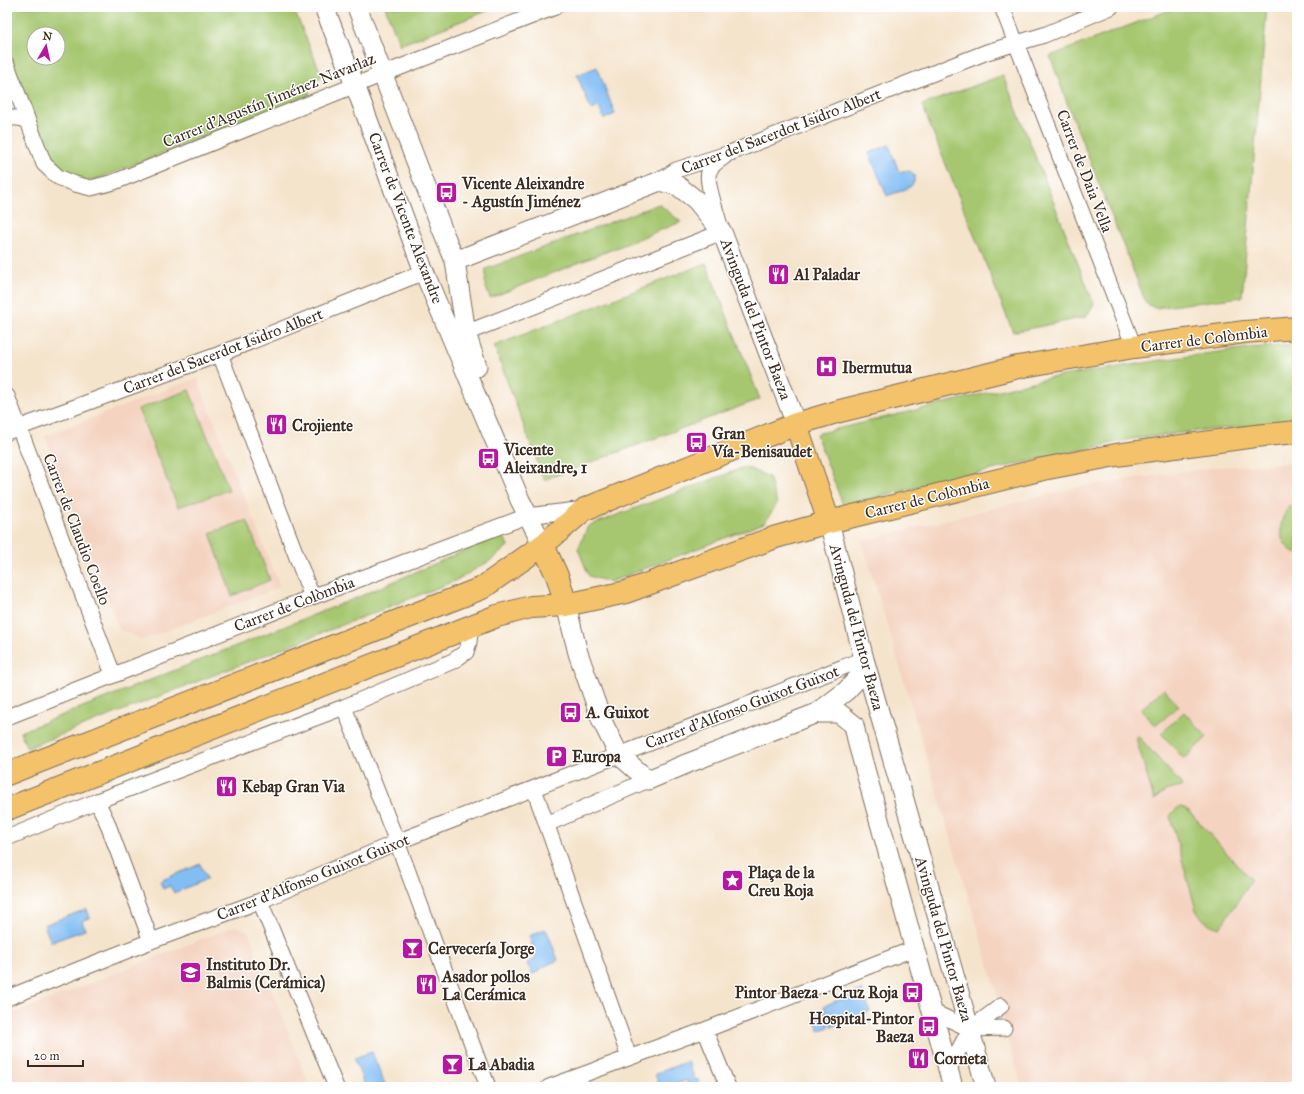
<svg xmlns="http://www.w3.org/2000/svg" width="1304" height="1094" viewBox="0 0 1304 1094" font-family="'IM FELL Great Primer',serif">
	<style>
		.built { fill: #f4d3c0 }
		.green { fill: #a6c770; stroke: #707847; fill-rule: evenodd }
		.water { fill: #82bdf4; stroke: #5e7489 }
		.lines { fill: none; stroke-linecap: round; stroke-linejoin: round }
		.minor-casing { stroke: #7c6b5b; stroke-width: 17 }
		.tertiary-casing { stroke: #7c6b5b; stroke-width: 21 }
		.primary-casing { stroke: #7c6b5b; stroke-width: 24 }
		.minor { stroke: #fff; stroke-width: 15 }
		.tertiary { stroke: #fff; stroke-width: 19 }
		.primary { stroke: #f3c26a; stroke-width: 22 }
		.labels { text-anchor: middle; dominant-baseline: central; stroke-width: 3; stroke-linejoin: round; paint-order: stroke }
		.street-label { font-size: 16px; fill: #3b2a1e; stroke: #fff }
		.poi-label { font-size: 16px; font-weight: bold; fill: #3b2a1e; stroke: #fff; text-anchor: start }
	</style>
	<rect width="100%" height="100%" fill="#fff"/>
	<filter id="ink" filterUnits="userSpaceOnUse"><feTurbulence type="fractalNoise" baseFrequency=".025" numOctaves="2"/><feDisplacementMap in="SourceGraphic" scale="8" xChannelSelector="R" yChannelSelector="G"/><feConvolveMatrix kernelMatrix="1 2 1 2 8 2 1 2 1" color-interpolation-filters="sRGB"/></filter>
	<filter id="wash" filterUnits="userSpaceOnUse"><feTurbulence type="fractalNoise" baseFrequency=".012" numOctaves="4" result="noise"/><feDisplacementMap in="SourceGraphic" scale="16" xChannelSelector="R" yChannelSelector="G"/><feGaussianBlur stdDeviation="0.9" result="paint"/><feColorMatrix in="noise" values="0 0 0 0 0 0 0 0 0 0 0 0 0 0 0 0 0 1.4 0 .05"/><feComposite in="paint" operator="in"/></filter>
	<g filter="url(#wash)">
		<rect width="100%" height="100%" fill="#f5e4cc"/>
		<path class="built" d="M197,378L280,587L142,640L119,629L45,436Z
			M1297,463V1087H1022L1004,1028L1001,1006L862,541L1082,486L1215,467Z
			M235,926L248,931L310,1087H7V1016Z"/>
		<path class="green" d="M7,7H293L322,76L306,85L310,95L95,180H83L72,178L57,168L46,148L7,48ZM34,34H58V58H34Z
			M385,7H497L400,45Z
			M1177,7H1267L1242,297L1154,308L1146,303L1069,108L1050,56Z
			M1003,75L1094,304L1086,317L1013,332L922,105Z
			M659,204L681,222L490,298L485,285L486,269Z
			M706,263L760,399L544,480L494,346Z
			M1297,345V423L1204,430L1132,439L1022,463L843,505L816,434L1049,378L1162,360L1247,348Z
			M189,390L229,490L178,507L138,409Z
			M745,467L769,477L777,504L764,523L610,582L589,576L578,549L588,526Z
			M1297,500V554C1291,551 1284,545 1282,538C1278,524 1285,507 1297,500Z
			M247,520L270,580L232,596L210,533Z
			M503,534L508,546L493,559L455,581L27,748L20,732L356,598Z
			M1164,689L1179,706L1155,726L1141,709Z
			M1184,712L1207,737L1184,759L1161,733Z
			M1137,735L1182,785L1181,787L1165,791L1154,800L1136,738Z
			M1182,807L1188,810L1251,880L1220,928C1208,925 1202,920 1196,910L1170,816L1176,809Z"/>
		<path class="water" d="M597,67L615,114L604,119L599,107L591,110L577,75Z
			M889,145L899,172C902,171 906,170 909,171C916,173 916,182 911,186C904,191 894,193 887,196L869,153Z
			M200,864L207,879L174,893L170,886L163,889L160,881Z
			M87,909L90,918L82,921L85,930L51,942L44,925Z
			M545,929L547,931L558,960L556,961L541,968L539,972L532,974L527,963L535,959L536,957L529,936Z
			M862,990L870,1011L832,1027L830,1021L828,1022L829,1027L819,1031L814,1017L826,1012L824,1006Z
			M372,1052L386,1087H365L354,1058Z
			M688,1061L695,1080L698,1079L701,1087H688L686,1084L688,1083L687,1080L669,1087H660L655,1074Z"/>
	</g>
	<g filter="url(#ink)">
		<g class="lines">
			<defs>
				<path id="minor" d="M1002,7L1134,347
					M7,65L44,164L58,177L75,184L91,188L114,182L383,74L555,7
					M7,118H18L27,120
					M660,181L676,170L730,153L987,52L1044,35L1111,7
					M466,333L722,232C719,221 705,181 709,172C711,165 718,161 724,157
					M220,354L312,597
					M7,396L113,674
					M7,432L220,354L424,272
					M344,707L397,842L488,1087
					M7,717L312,597L527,516L585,509
					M534,789L629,1057
					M97,801L107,822L151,941
					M547,824L648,780
					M7,838L97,801L344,707L453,661L466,652L469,642L471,626
					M260,901L336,1087
					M7,998L151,941L260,901L397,842L864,659
					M931,1011L970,1029L1004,1028
					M705,1030L728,1087
					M948,1070L970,1029L1001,1006
					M549,1087L705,1030L913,949"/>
				<path id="tertiary" d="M324,7L355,85L424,272L520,500L543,545
					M357,7L442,229L455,261L466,333L477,367
					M455,261L660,181L678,186L696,200L722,232L796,424
					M829,522L864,659L986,1087
					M566,605L578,653L602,721L619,755L648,780L686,764L817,713H839L854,725L858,744L953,1087
					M817,713L846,691L861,675L864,659"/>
				<path id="primary" d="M796,424L829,522
					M543,545L558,578L566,605
					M7,774L482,588L543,545L585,509L796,424L840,411L1018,367L1134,347L1245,332L1297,328
					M7,809L497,616L531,607L566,605L626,592L776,537L829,522L1043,469L1116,455L1255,436L1297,432"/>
			</defs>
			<use href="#minor" class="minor-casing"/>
			<use href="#tertiary" class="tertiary-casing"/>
			<use href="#primary" class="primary-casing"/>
			<use href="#minor" class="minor"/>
			<use href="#tertiary" class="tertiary"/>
			<use href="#primary" class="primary"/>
		</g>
	</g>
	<defs>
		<symbol id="bus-square" viewBox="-11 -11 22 22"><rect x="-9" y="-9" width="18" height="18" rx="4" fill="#b5179e" stroke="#fff"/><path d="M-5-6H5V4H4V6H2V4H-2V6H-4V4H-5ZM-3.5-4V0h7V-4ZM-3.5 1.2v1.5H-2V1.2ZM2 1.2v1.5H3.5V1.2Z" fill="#fff"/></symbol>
		<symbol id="restaurant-square" viewBox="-11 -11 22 22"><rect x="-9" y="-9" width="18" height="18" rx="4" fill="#b5179e" stroke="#fff"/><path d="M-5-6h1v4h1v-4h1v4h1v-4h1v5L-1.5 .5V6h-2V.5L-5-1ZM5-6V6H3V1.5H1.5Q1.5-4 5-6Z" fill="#fff"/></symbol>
		<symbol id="hospital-square" viewBox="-11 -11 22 22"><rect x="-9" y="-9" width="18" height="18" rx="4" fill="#b5179e" stroke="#fff"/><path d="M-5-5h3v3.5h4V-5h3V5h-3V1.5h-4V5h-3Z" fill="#fff"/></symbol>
		<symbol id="parking-square" viewBox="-11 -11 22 22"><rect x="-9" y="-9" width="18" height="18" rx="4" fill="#b5179e" stroke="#fff"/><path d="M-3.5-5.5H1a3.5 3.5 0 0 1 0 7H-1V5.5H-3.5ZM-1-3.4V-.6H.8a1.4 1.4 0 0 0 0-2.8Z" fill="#fff"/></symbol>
		<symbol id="sight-square" viewBox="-11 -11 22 22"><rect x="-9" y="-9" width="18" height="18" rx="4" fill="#b5179e" stroke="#fff"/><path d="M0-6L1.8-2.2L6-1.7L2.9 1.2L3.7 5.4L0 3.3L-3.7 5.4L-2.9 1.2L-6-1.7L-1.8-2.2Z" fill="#fff"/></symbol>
		<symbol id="bar-square" viewBox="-11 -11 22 22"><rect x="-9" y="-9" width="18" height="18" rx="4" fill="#b5179e" stroke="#fff"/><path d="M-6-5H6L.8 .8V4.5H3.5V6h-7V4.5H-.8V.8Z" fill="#fff"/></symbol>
		<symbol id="school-square" viewBox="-11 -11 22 22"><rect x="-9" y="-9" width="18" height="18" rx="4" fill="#b5179e" stroke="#fff"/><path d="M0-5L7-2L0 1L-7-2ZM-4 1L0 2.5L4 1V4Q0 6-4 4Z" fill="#fff"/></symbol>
	</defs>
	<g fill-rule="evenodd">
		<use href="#bus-square" x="434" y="180" width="25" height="25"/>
		<use href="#restaurant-square" x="766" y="262" width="25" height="25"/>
		<use href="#hospital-square" x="814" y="354" width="25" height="25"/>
		<use href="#restaurant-square" x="264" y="412" width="25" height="25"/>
		<use href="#bus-square" x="684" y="430" width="25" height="25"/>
		<use href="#bus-square" x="476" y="446" width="25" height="25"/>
		<use href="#bus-square" x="558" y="700" width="25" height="25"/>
		<use href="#parking-square" x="544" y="744" width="25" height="25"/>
		<use href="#restaurant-square" x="214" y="774" width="25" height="25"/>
		<use href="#sight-square" x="720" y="868" width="25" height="25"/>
		<use href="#bar-square" x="400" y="936" width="25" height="25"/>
		<use href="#school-square" x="178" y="960" width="25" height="25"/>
		<use href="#restaurant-square" x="414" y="972" width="25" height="25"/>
		<use href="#bus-square" x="900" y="980" width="25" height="25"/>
		<use href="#bus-square" x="916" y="1014" width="25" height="25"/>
		<use href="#restaurant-square" x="906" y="1046" width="25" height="25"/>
		<use href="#bar-square" x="440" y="1052" width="25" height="25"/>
	</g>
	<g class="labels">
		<g class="street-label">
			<text transform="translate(269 100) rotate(-22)">Carrer d'Agustín Jiménez Navarlaz</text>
			<text transform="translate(781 131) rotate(-21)">Carrer del Sacerdot Isidro Albert</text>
			<text transform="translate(1085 171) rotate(69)">Carrer de Daia Vella</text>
			<text transform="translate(406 218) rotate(69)">Carrer de Vicente Alexandre</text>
			<text transform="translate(756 319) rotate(69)">Avinguda del Pintor Baeza</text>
			<text transform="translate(1204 339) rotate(-7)">Carrer de Colòmbia</text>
			<text transform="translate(223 351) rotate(-21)">Carrer del Sacerdot Isidro Albert</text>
			<text transform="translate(927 498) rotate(-14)">Carrer de Colòmbia</text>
			<text transform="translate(77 529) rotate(69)">Carrer de Claudio Coello</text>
			<text transform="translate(294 604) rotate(-21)">Carrer de Colòmbia</text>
			<text transform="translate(857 627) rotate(75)">Avinguda del Pintor Baeza</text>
			<text transform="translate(742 707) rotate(-21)">Carrer d'Alfonso Guixot Guixot</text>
			<text transform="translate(313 877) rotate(-22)">Carrer d'Alfonso Guixot Guixot</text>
			<text transform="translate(944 939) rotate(74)">Avinguda del Pintor Baeza</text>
		</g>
		<g class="poi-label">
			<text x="462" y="183">Vicente Aleixandre<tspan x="462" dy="18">- Agustín Jiménez</tspan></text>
			<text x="794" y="274">Al Paladar</text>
			<text x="842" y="367">Ibermutua</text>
			<text x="292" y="425">Crojiente</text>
			<text x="712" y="433">Gran<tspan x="712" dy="18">Vía-Benisaudet</tspan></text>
			<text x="504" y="449">Vicente<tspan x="504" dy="18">Aleixandre, 1</tspan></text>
			<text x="586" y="712">A. Guixot</text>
			<text x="572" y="756">Europa</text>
			<text x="242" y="786">Kebap Gran Via</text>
			<text x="748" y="872">Plaça de la<tspan x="748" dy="18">Creu Roja</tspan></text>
			<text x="428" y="948">Cervecería Jorge</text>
			<text x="206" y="964">Instituto Dr.<tspan x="206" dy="18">Balmis (Cerámica)</tspan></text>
			<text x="442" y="976">Asador pollos<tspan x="442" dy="18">La Cerámica</tspan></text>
			<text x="898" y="992" text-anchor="end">Pintor Baeza - Cruz Roja</text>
			<text x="914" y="1018" text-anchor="end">Hospital-Pintor<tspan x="914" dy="18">Baeza</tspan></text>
			<text x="934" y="1058">Corneta</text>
			<text x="468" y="1064">La Abadia</text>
		</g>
	</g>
	<rect width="1304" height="1094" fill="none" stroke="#fff" stroke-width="24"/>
	<g transform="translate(46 46) rotate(9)"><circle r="19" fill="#ffffff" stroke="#b1aaa5"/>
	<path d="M0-3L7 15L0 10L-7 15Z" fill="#b5179e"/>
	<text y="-6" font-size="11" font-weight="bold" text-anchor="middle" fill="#3b2a1e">N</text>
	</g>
	<path d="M28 1060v6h55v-6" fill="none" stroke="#3b2a1e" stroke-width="2"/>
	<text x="34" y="1060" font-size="12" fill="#3b2a1e" stroke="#ffffff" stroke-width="3" paint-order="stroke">20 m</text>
</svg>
